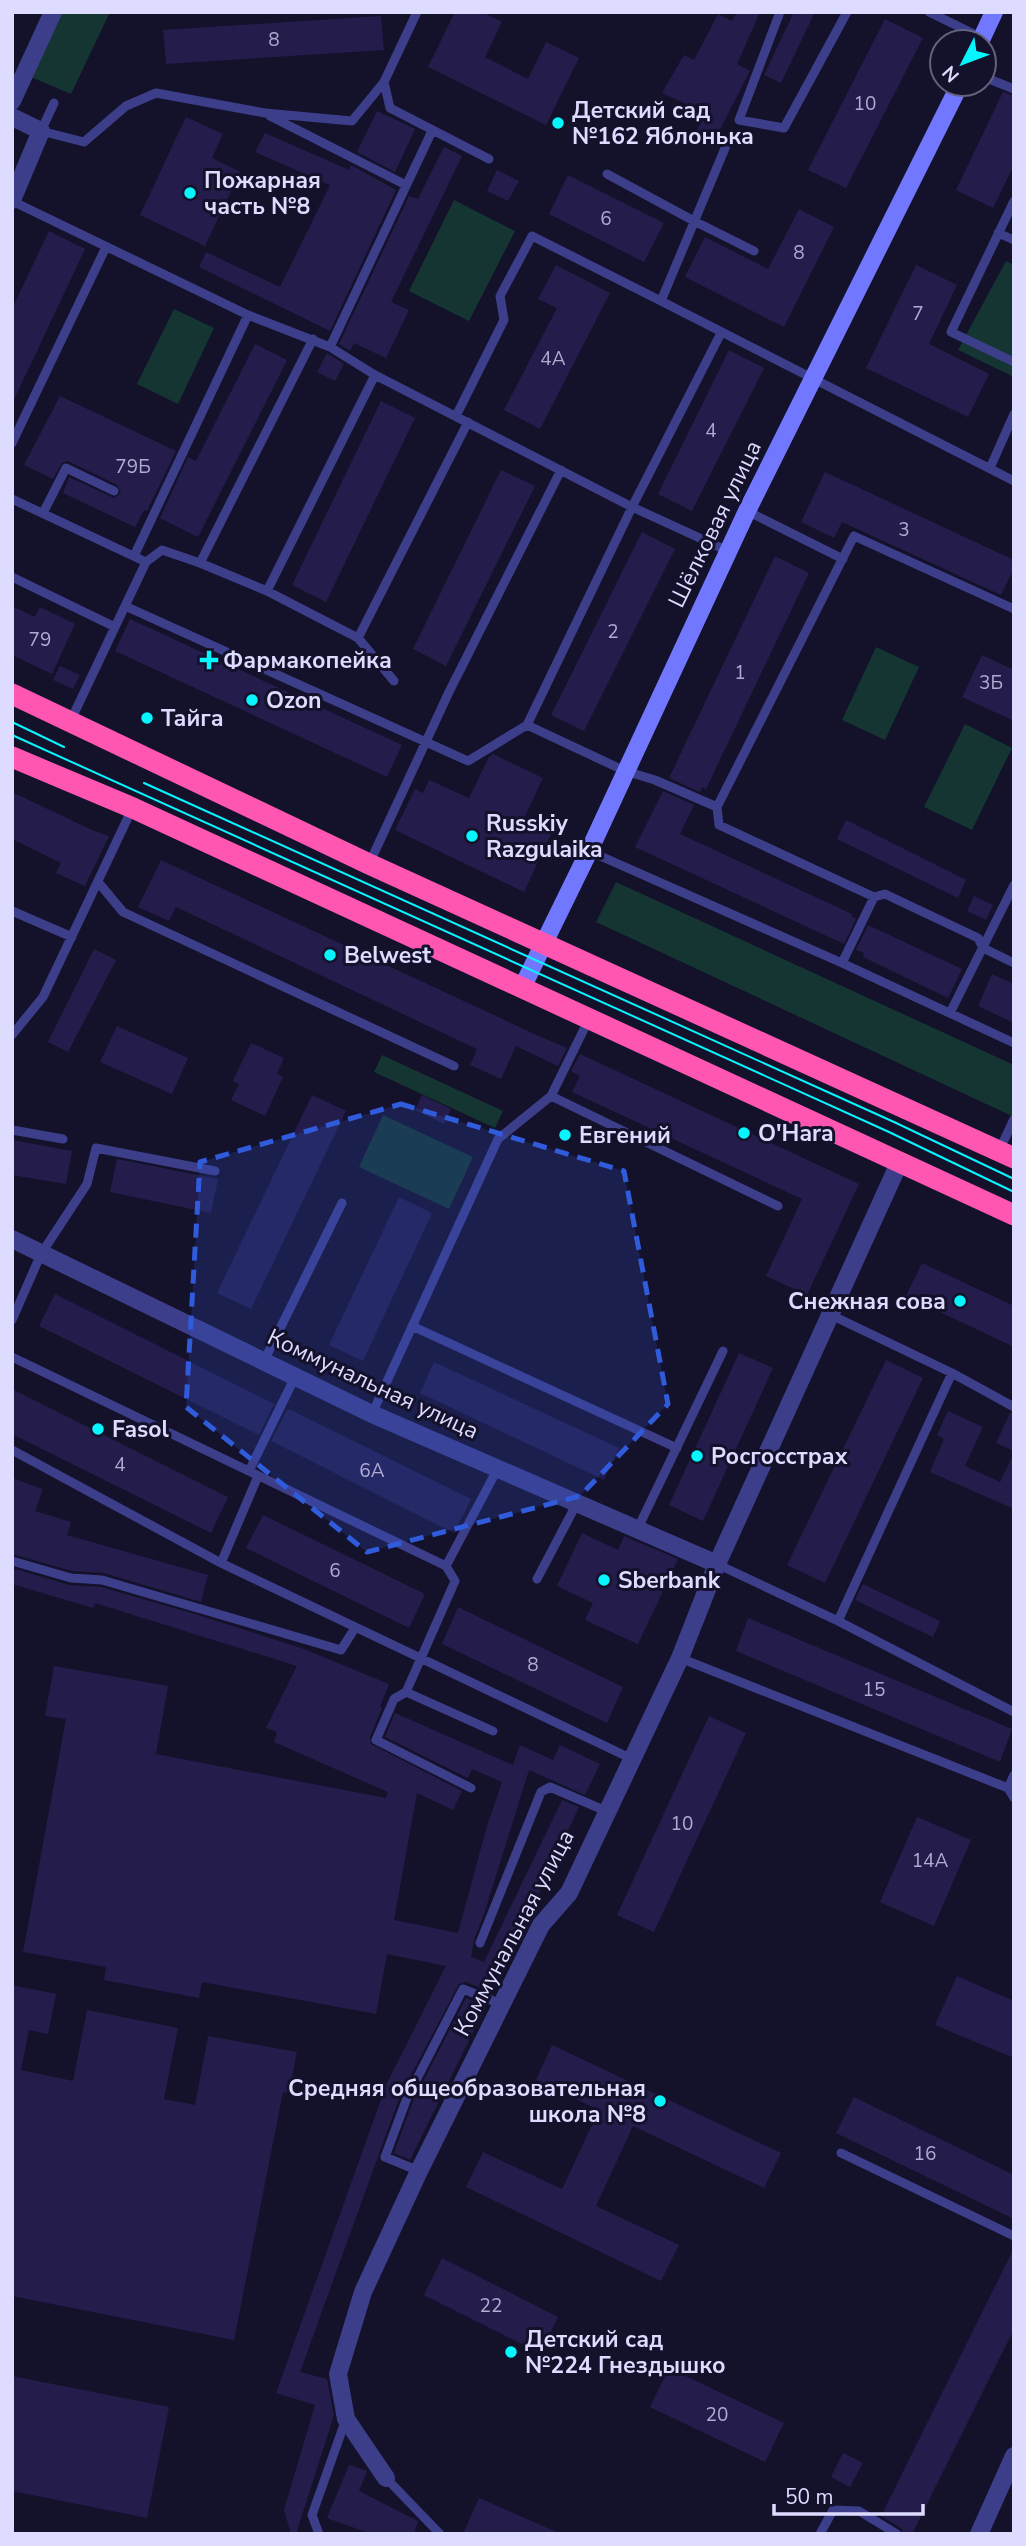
<svg xmlns="http://www.w3.org/2000/svg" width="1026" height="2546" viewBox="0 0 1026 2546" font-family="'Nunito Sans',sans-serif">
	<style>
		.green { fill: #143532 }
		.building { fill: #241d4c }
		.lines { fill: none; stroke-linecap: round; stroke-linejoin: round }
		.lane { stroke: #3c3e8a; stroke-width: 9 }
		.street { stroke: #3c3e8a; stroke-width: 18 }
		.secondary { stroke: #7277ff; stroke-width: 18 }
		.highway { stroke: #ff56b1; stroke-width: 21 }
		.tram { stroke: #07f5ff; stroke-width: 2 }
		.marked { fill: #305cdc; fill-opacity: 0.2; stroke: #305cdc; stroke-width: 5; stroke-dasharray: 14 9; stroke-linejoin: round }
		.poi-dot { fill: #07f5ff; stroke: #14112b; stroke-width: 2.5 }
		.labels { text-anchor: middle; dominant-baseline: central; stroke-width: 6; stroke-linejoin: round; paint-order: stroke }
		.number-label { font-size: 19px; fill: #afacd2 }
		.poi-label { font-size: 23px; font-weight: bold; fill: #dddbff; stroke: #14112b; text-anchor: start }
		.street-label { font-size: 23px; fill: #dddbff; stroke: #14112b }
	</style>
	<rect width="100%" height="100%" fill="#14112b"/>
	<path class="green" d="M61,12H110L71,94L31,77Z
		M454,200L515,231L469,321L409,291Z
		M1006,261L1014,265V377L958,350Z
		M174,309L214,328L178,404L137,384Z
		M876,647L919,667L885,740L842,720Z
		M965,724L1012,748L972,830L924,807Z
		M616,882L1014,1065V1117L596,922Z
		M382,1055L503,1111L495,1128L374,1072Z
		M383,1115L473,1157L449,1209L359,1167Z"/>
	<path class="building" d="M455,12H482L502,22L485,57L528,79L546,42L579,58L546,125L428,67Z
		M737,12H760L737,64L750,71L714,141L696,132L706,113L662,93L684,55L694,60L718,14L732,21Z
		M794,12H815L781,83L764,75Z
		M381,16L384,50L166,64L163,30Z
		M885,19L923,38L846,188L808,170Z
		M1003,92L1014,96V165L993,208L956,190Z
		M377,111L415,129L395,172L357,152Z
		M186,117L223,134L212,158L240,172L205,246L140,215Z
		M265,133L349,170L351,165L396,190L330,331L199,267L206,252L280,287L330,185L255,152Z
		M444,147L462,156L391,302L409,310L386,358L354,343L350,351L339,344L409,196L418,199Z
		M497,170L519,181L508,201L487,191Z
		M568,175L664,223L644,262L549,214Z
		M799,209L834,227L784,327L685,277L705,237L768,269Z
		M49,231L85,249L12,404V309Z
		M556,265L610,293L540,429L504,410L557,308L538,299Z
		M916,265L957,285L929,344L989,374L968,417L866,368Z
		M255,344L287,360L198,537L160,518L188,457L196,461Z
		M729,350L764,368L692,511L658,494Z
		M327,353L344,364L335,381L317,372Z
		M60,396L176,451L147,511L144,510L135,527L63,493L69,477L114,498L121,493L117,485L68,461L62,463L53,479L24,465Z
		M381,401L415,418L326,602L292,585Z
		M501,470L535,486L446,666L413,649Z
		M825,472L1014,560V568L1001,595L842,522L834,538L801,522Z
		M642,532L675,549L584,731L551,715Z
		M775,556L809,573L706,789L702,787L700,792L669,778Z
		M12,606L35,617L40,607L75,624L52,674L12,655Z
		M130,619L402,745L387,777L115,651Z
		M982,655L1014,670V721L962,697Z
		M60,666L80,675L73,689L53,680Z
		M493,754L543,778L524,818L552,832L524,892L395,830L415,789L423,793L429,780L469,798L489,757Z
		M663,791L694,805L680,834L852,914L851,916L856,919L844,944L635,847Z
		M12,792L92,830L109,836L85,886L56,873L61,863L12,839Z
		M846,820L966,880L958,898L837,839Z
		M161,860L541,1037L567,1048L558,1066L516,1046L501,1079L470,1065L477,1049L176,907L169,921L138,907Z
		M974,896L993,905L986,920L967,911Z
		M868,925L962,969L948,998L863,957L864,953L856,950Z
		M94,949L116,960L68,1052L48,1042Z
		M992,974L1014,984V1023L978,1006Z
		M117,1026L188,1058L172,1094L100,1062Z
		M251,1043L284,1058L277,1074L283,1077L265,1116L231,1100L239,1084L233,1081Z
		M580,1054L859,1184L807,1295L766,1276L802,1199L572,1092L580,1076L571,1071Z
		M312,1095L346,1111L251,1309L217,1293Z
		M422,1095L451,1109L444,1124L415,1110Z
		M12,1140L72,1151L66,1184L12,1175Z
		M117,1159L218,1179L211,1213L110,1192Z
		M399,1197L432,1213L363,1361L329,1345Z
		M922,1263L1014,1306V1347L906,1296Z
		M55,1294L274,1404L259,1435L39,1326Z
		M739,1353L773,1368L703,1521L669,1505Z
		M886,1360L923,1378L825,1583L787,1565Z
		M434,1362L619,1448L604,1480L420,1393Z
		M12,1389L228,1497L211,1533L12,1434Z
		M287,1410H291L471,1499L454,1533L271,1441Z
		M948,1411L983,1427L965,1466L1000,1482L1014,1453V1509L930,1472L944,1439L937,1435Z
		M1010,1413L1014,1414V1451L996,1443Z
		M12,1478L43,1489L35,1511L71,1522L67,1535L208,1575L201,1602L104,1573L72,1571L12,1554Z
		M263,1515L425,1594L409,1628L246,1548Z
		M582,1533L618,1550L624,1536L678,1559L638,1644L585,1620L593,1603L557,1586Z
		M12,1568L69,1585L101,1587L198,1615L304,1649L389,1684L380,1707L382,1708L370,1737L371,1744L462,1791L453,1810L417,1793L394,1920L458,1933L487,1826L502,1782L472,1769L468,1778L385,1737L395,1713L513,1765L520,1745L553,1760L560,1745L600,1764L585,1795L529,1770L484,1914L474,1940L471,1957L484,1962L562,1800L579,1807L493,1993L466,1982L459,1984L400,2096L300,2372L327,2379L334,2415L296,2534H291L284,2510L315,2405L276,2393L387,2083L446,1966L387,1954L376,2014L202,1982L199,1998L104,1980L106,1967L23,1952L66,1719L45,1716L54,1666L168,1686L156,1754L386,1798L388,1792L274,1742L277,1732L266,1728L297,1666L95,1603L93,1608L12,1584Z
		M863,1584L940,1621L933,1637L855,1600Z
		M458,1607L623,1687L607,1723L442,1644Z
		M748,1618L1012,1729L1000,1762L736,1651Z
		M709,1716L746,1733L654,1932L617,1915Z
		M917,1817L971,1840L934,1926L880,1902Z
		M957,1976L1014,2001V2058L935,2025Z
		M12,1985L56,1994L48,2034L29,2030L21,2070L73,2081L87,2010L178,2028L164,2099L195,2105L208,2036L297,2052L289,2093L283,2092L234,2340L12,2296Z
		M466,1998L486,2006L410,2160L394,2153L413,2101Z
		M552,2045L781,2153L764,2188L633,2126L596,2206L679,2245L661,2281L466,2187L483,2152L562,2189L599,2110L536,2080Z
		M854,2097L1014,2175V2219L836,2133Z
		M1014,2248V2329L912,2534H904L901,2528L881,2516Z
		M442,2258L558,2317L540,2353L424,2295Z
		M669,2368L784,2423L765,2462L650,2407Z
		M12,2376L169,2407L147,2518L12,2491Z
		M843,2453L863,2463L850,2487L831,2477Z
		M349,2465L367,2471L359,2491L418,2521L414,2534H371L327,2518Z
		M479,2498L561,2534H463Z"/>
	<g class="lines">
		<path class="lane" d="M780,12L739,120L784,128L847,12
			M929,12L982,38
			M984,77L1014,89
			M384,82L390,108L489,159
			M54,103L41,131L84,142L126,106L156,93L265,113L352,121L384,82L417,12
			M270,116L406,185
			M728,141L661,301L1014,481
			M607,174L694,221L754,251
			M12,201L248,315L330,347L375,375L632,507L728,551
			M1014,201L951,332L1014,362
			M998,233L1014,240
			M330,347L432,131
			M456,416L504,320L500,296L532,236L661,301
			M12,443L106,247
			M990,468L1014,414
			M12,499L146,562L125,606L468,761L527,725L625,771L655,780L717,807L719,825L874,897L885,894L978,938L983,948L1014,963
			M747,511L843,559
			M43,513L66,468L114,491
			M134,556L248,315
			M146,562L162,550L200,563L267,591L358,638L394,681
			M200,563L313,339
			M12,577L115,627L125,606
			M267,591L375,375
			M358,638L468,422
			M71,720L115,627
			M527,725L632,507L721,333
			M717,807L854,536L1014,609
			M589,851L842,963L1014,1043
			M369,864L449,692L561,470
			M98,882L123,912L454,1066
			M12,911L72,937
			M842,963L874,897
			M950,1013L1014,885
			M12,1035L43,997L132,809
			M551,1096L778,1206
			M12,1130L63,1139
			M999,1151L1014,1119
			M829,1314L952,1373L1014,1407
			M12,1320L41,1254L87,1184L96,1148L215,1171
			M412,1326L677,1448
			M12,1357L446,1566
			M264,1361L342,1203
			M372,1414L498,1139L551,1096L589,1019
			M12,1450L221,1563L630,1758
			M249,1471L295,1377
			M638,1528L723,1351
			M12,1561L71,1578L102,1580L341,1650L355,1628
			M221,1563L258,1476
			M717,1564L838,1621L1014,1712
			M537,1579L577,1503
			M838,1621L952,1373
			M680,1658L1008,1788L1014,1798
			M406,1692L394,1699L376,1740L471,1788
			M493,1731L406,1692L455,1581L446,1566L498,1468
			M1008,1788L1014,1775
			M480,1943L541,1792L550,1787L606,1811
			M841,2153L1014,2236
			M419,2171L385,2157L407,2098L463,1989L501,2004
			M386,2478L440,2534
			M319,2534L312,2515L346,2419
			M820,2534L833,2510L859,2511L897,2534"/>
		<path class="street" d="M12,101L53,12
			M12,117L41,131L12,200
			M12,1239L372,1414L717,1564
			M386,2478L346,2419L338,2374L363,2292L419,2171L541,1925L569,1893L680,1658L717,1564L900,1161
			M979,2534L1014,2456"/>
		<path class="secondary" d="M980,42L994,12
			M522,988L589,851L747,511L960,84"/>
		<path class="highway" d="M12,694L369,864L1014,1158
			M12,757L133,808L1014,1215"/>
		<path class="tram" d="M12,722L64,747
			M12,735L889,1132L1014,1192
			M144,783L894,1122L1014,1179"/>
	</g>
	<path class="marked" d="M401,1104L624,1171L668,1404L580,1496L367,1552L186,1407L200,1162Z"/>
	<g class="poi-dot">
		<circle cx="558" cy="123" r="7"/>
		<circle cx="190" cy="193" r="7"/>
		<path d="M205.5 649.5h7v7h7v7h-7v7h-7v-7h-7v-7h7z"/>
		<circle cx="252" cy="700" r="7"/>
		<circle cx="147" cy="718" r="7"/>
		<circle cx="472" cy="836" r="7"/>
		<circle cx="330" cy="955" r="7"/>
		<circle cx="744" cy="1133" r="7"/>
		<circle cx="565" cy="1135" r="7"/>
		<circle cx="960" cy="1301" r="7"/>
		<circle cx="98" cy="1429" r="7"/>
		<circle cx="697" cy="1456" r="7"/>
		<circle cx="604" cy="1580" r="7"/>
		<circle cx="660" cy="2101" r="7"/>
		<circle cx="511" cy="2352" r="7"/>
	</g>
	<g class="labels">
		<g class="number-label">
			<text x="274" y="40">8</text>
			<text x="865" y="104">10</text>
			<text x="606" y="219">6</text>
			<text x="799" y="253">8</text>
			<text x="918" y="314">7</text>
			<text x="553" y="359">4А</text>
			<text x="711" y="431">4</text>
			<text x="133" y="467">79Б</text>
			<text x="904" y="530">3</text>
			<text x="613" y="632">2</text>
			<text x="40" y="640">79</text>
			<text x="740" y="673">1</text>
			<text x="991" y="683">3Б</text>
			<text x="120" y="1465">4</text>
			<text x="372" y="1471">6А</text>
			<text x="335" y="1571">6</text>
			<text x="533" y="1665">8</text>
			<text x="874" y="1690">15</text>
			<text x="682" y="1824">10</text>
			<text x="930" y="1861">14А</text>
			<text x="925" y="2154">16</text>
			<text x="491" y="2306">22</text>
			<text x="717" y="2415">20</text>
		</g>
		<g class="poi-label">
			<text x="572" y="110">Детский сад<tspan x="572" dy="26">№162 Яблонька</tspan></text>
			<text x="204" y="180">Пожарная<tspan x="204" dy="26">часть №8</tspan></text>
			<text x="223" y="660">Фармакопейка</text>
			<text x="266" y="700">Ozon</text>
			<text x="161" y="718">Тайга</text>
			<text x="486" y="823">Russkiy<tspan x="486" dy="26">Razgulaika</tspan></text>
			<text x="344" y="955">Belwest</text>
			<text x="758" y="1133">O'Hara</text>
			<text x="579" y="1135">Евгений</text>
			<text x="946" y="1301" text-anchor="end">Снежная сова</text>
			<text x="112" y="1429">Fasol</text>
			<text x="711" y="1456">Росгосстрах</text>
			<text x="618" y="1580">Sberbank</text>
			<text x="646" y="2088" text-anchor="end">Средняя общеобразовательная<tspan x="646" dy="26">школа №8</tspan></text>
			<text x="525" y="2339">Детский сад<tspan x="525" dy="26">№224 Гнездышко</tspan></text>
		</g>
		<g class="street-label">
			<text transform="translate(715 524) rotate(-64)">Шёлковая улица</text>
			<text transform="translate(373 1384) rotate(25)">Коммунальная улица</text>
			<text transform="translate(514 1933) rotate(-62)">Коммунальная улица</text>
		</g>
	</g>
	<rect width="1026" height="2546" fill="none" stroke="#dddbff" stroke-width="28"/>
	<g transform="translate(963 63) rotate(228)"><circle r="33" fill="#14112b" stroke="#646280" stroke-width="2"/>
	<path d="M0-5L12 26L0 18L-12 26Z" fill="#07f5ff"/>
	<text y="-10" font-size="19" font-weight="bold" text-anchor="middle" fill="#dddbff">N</text>
	</g>
	<path d="M774 2504v10h149v-10" fill="none" stroke="#dddbff" stroke-width="3.5"/>
	<text x="785" y="2504" font-size="21" fill="#dddbff" stroke="#14112b" stroke-width="5" paint-order="stroke">50 m</text>
</svg>
